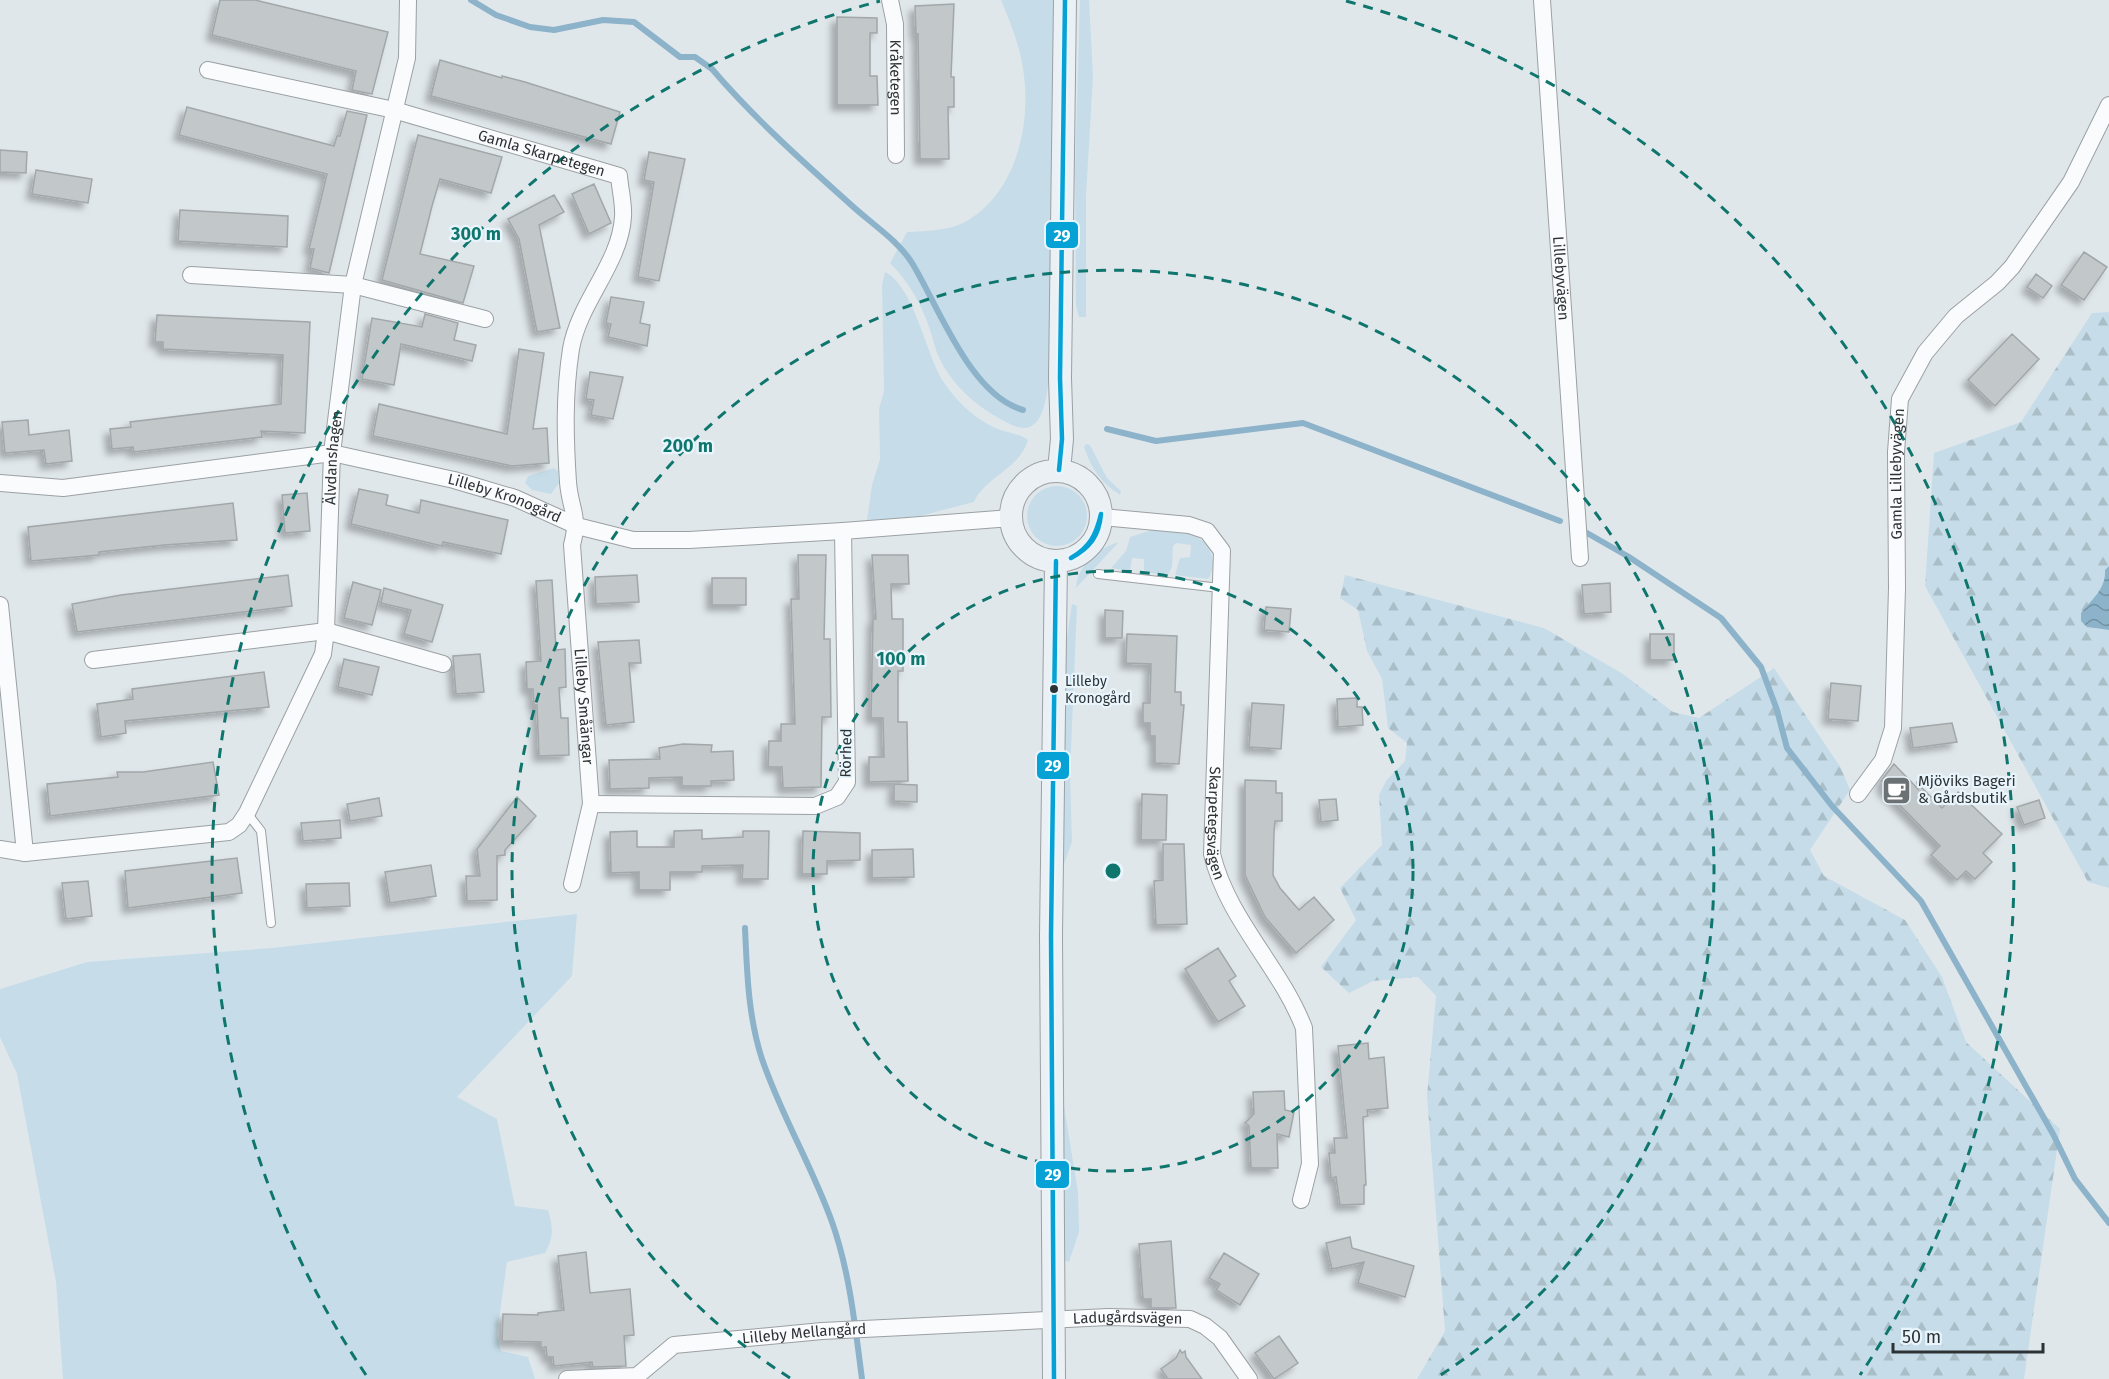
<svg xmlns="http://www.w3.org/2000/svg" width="2109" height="1379" viewBox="0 0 2109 1379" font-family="'Fira Sans',sans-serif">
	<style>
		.grass { fill: #c6dde9 }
		.forest { fill: url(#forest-firs) }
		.water { fill: url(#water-waves) }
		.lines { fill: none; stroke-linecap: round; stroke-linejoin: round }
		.stream { stroke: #8cb3c9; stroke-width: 6 }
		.building { fill: #c2c7c9; stroke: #a2a7aa; stroke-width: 1.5; filter: url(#shadow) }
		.lane-casing { stroke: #9ba0a3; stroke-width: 10 }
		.street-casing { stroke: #9ba0a3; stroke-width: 18 }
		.secondary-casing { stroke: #9ba0a3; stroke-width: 24 }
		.lane { stroke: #fafbfc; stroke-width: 8 }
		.street { stroke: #fafbfc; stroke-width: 16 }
		.secondary { stroke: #eaf0f3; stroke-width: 22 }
		.bus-1-casing { stroke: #e9f5fc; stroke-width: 9 }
		.bus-1 { stroke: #07a2d5; stroke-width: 4.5 }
		.ring { fill: none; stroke: #0f766e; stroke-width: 3; stroke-dasharray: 10 8 }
		.bus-dot { fill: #2d3234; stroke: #e9f5fc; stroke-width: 2 }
		.labels { text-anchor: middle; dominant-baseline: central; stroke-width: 4.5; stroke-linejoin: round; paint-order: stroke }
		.bus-label { font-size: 14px; fill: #2d3234; stroke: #e9f5fc; text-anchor: start }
		.street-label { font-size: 15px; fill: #2d3234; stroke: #e9f5fc }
		.poi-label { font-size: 15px; fill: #2d3234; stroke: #e9f5fc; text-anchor: start }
		.centre { fill: #0f766e; stroke: #e9f5fc; stroke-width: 3 }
		.ring-label { font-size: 18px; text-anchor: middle; font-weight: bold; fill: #0f766e; stroke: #e9f5fc; stroke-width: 4.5; stroke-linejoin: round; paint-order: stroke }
		.line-badge { stroke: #e9f5fc; stroke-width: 2 }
		.badge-label { font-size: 16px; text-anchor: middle; font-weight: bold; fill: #fff }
	</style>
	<defs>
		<pattern id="forest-firs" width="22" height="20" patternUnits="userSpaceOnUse" patternTransform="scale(1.5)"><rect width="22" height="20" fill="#c6dde9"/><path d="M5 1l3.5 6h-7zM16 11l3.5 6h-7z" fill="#aabec8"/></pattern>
		<pattern id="water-waves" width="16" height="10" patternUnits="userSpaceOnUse" patternTransform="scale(1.5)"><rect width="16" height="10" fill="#8cb3c9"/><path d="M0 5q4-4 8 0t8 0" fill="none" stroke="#7392a4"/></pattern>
		<filter id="shadow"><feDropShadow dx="-5.5" dy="5.5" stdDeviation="3" flood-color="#0004"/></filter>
	</defs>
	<rect width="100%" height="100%" fill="#e0e7eb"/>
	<path class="grass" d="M1001,0H1054L1049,379C1046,401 1042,439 1012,425C983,411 959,393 943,365C936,354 934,342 930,330C922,305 909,282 890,263L907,232C925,231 948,231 965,222C1016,194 1032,124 1023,69C1020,46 1010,22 1001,0Z
		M1080,0H1089L1093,76L1086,196V317H1079L1076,306L1075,171Z
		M885,272C914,286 926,354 943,381C956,401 976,420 998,429C1008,433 1021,434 1028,440C1019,470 986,476 974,502L920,516L873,520H867L872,485L880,459L879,409L884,391L882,285Z
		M1086,444L1090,445L1107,478L1121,491L1120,495C1101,483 1091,468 1084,447Z
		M554,468L558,471L559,483L551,494L532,490L525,483L528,476Z
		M1027 516a30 30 0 1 1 60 0a30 30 0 1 1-60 0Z
		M1152,530C1161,530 1172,529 1181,530C1204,534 1222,558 1208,579L1175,575L1180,558L1190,557L1191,545L1176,543L1173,546L1172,567L1168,575L1144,572V559L1132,558L1130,571L1111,568L1126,551L1130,537Z
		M1119,542L1076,588C1077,566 1098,548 1119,542Z
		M1072,604L1077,606L1070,774L1072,842L1063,867L1065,650Z
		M577,914L572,976L457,1097L497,1119L515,1206L548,1210C553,1227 554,1237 545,1253L507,1262L497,1334L501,1351L528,1357L535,1379H63L56,1282L17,1074L0,1037V989L87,962L272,948Z
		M1061,1105L1064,1106L1078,1192L1079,1232L1069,1262L1063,1260Z"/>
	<path class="forest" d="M2109,312V566L2105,570C2106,589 2092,600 2081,613V621L2097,629L2109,630V888L2088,882L1925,586L1934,453L2021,422L2092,313Z
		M1345,575L1544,628L1623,674L1673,712L1699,718L1774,668L1841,768L1850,790L1810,850L1824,876L1905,920L1942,977L1966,1042L2060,1129L2024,1379H1417L1445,1331L1427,1096L1436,996L1418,977L1373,981L1349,993L1321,967L1356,920L1340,888L1382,845L1379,795L1386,781L1405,761L1407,743L1388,728L1382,679L1367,651L1358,610L1340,598Z"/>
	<path class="water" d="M2109,566V630L2087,627L2081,621V613C2092,599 2106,589 2105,570Z"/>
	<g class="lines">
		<path class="stream" d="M471,0L496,15L530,27L554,30L603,20L634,22L680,57H695L712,69C753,117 802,161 849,203C869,222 898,240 912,263C939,307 970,395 1023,410
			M1107,429L1156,441L1303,423L1560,521
			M1580,529L1629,557L1721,618L1761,667L1777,710L1787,748L1832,806L1921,901L2053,1134L2075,1179L2109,1223
			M745,928C747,972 748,1016 762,1059C781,1115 812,1166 832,1222C850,1273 855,1326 862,1379"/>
	</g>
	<path class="building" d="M220,0H255L388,32L372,94L352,90L356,71L212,35Z
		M954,4L951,77H954V107H948L949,159H920L918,34H916L915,6Z
		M837,17L877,18V33H870V76H877L878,105H837Z
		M440,60L502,78V76L525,82L620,112L611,144L431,96Z
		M187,107L334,146L337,136H340L347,111L367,115L329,273L310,268L314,249H309L327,174L179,135Z
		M418,135L502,157L491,193L440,179L432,206L420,254L474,266L463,303L382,280Z
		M0,150L27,152L26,173L0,172Z
		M649,152L685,159L659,281L638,277L654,182L644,180Z
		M36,170L92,179L88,203L32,194Z
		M594,184L611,223L589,234L572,194Z
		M554,195L564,212L539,225L560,328L537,332L519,239L508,219Z
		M180,210L288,216L287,247L178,241Z
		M2084,252L2107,267L2084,300L2061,285Z
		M2036,274L2052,286L2043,298L2027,287Z
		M611,297L644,302L640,323L650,325L647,346L608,337L611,324L606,323Z
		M425,314L458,323L454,340L476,345L472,361L401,344L394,385L362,379L372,318L422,327Z
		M157,315L310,322L305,433L261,431L262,437L134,452L133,447L112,449L110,429L131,427L130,422L281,404L283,355L163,349V342H155Z
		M2012,334L2039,359L1995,406L1968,380Z
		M519,349L544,353L533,429L547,428L549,463L512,466L373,436L379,404L507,434Z
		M590,372L623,377L613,419L591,415L594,400L586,399Z
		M28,420L29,435L69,430L72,461L46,464L44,450L5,453L2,422Z
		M359,489L388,495L386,505L419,513L421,500L508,520L501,554L443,542L442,546L351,524Z
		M307,493L310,531L285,533L282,495Z
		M233,503L237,540L164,545L99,552V555L31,561L28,527Z
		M798,555H826L824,639H830L831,717H822L821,787L783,788L782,767H768L769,741H781V724H795L791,599H799Z
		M872,555H908L909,584H891L892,619H903V671H898V722H907L908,781L869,782V757H884L883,718H871L873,619H876Z
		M288,575L292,606L77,632L72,604L121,595Z
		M637,575L639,602L596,604L595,577Z
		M712,578H746V605H712Z
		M552,580L556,650L565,649L566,687L559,688L561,718H568L569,755L539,756L537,705H534L533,689H527L526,662L541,661L536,581Z
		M353,582L381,590L372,625L344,618Z
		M1610,583L1611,612L1584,614L1582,585Z
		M384,588L443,605L432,642L404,634L411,610L381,603Z
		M1266,607L1291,609L1289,632L1264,630Z
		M1105,610L1123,611L1122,638H1105Z
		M1127,634L1177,636L1175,692H1181V705H1184L1179,764L1155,763V736H1150V723H1143V703H1150L1151,664L1126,663Z
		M1650,634H1674V660H1650Z
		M639,640L641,663H629L634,722L606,725L598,642Z
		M480,654L484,692L456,694L453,656Z
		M344,659L379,667L372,695L338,687Z
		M264,672L269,707L125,721L126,733L101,737L97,704L133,699L132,689Z
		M1831,683L1861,686L1858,721L1828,719Z
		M1357,698V707H1362L1363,725L1338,727L1337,699Z
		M1252,703L1284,705L1281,749L1249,747Z
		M1952,723L1957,742L1913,748L1910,728Z
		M683,744L712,745L711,752L733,751L734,780L711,781V786H682V777L649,778V788L610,789L609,760L660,759L659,748Z
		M213,762L219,795L50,816L47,784L118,777L117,772H143Z
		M1894,764L1918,789L1917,783L1942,808L1958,792L2002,834L1983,853L1992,862L1975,879L1966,871L1957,880L1931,855L1940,846L1882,787L1885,784L1881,781Z
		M1245,780L1276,781V793H1282V821H1275L1274,832L1273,875L1280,888L1299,910L1314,897L1334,920L1296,953L1265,917L1245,875Z
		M894,784L917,785V802L894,801Z
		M1142,794L1167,795L1166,840H1141Z
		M517,797L536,816L505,850V855L497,856V900L467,901L466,876H480L477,849Z
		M379,798L382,816L350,821L347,804Z
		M1336,799L1338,820L1321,822L1319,800Z
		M2039,800L2045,818L2024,825L2017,807Z
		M340,820L341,838L303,841L301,823Z
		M702,830V839L743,837V831H769L768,879H742L743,865L702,866V872H670V890H639V872L611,873L610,832L637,831V847H674V831Z
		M803,831L860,833V860L827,861V874H802Z
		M1163,844H1184L1187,924L1156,925L1154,881L1163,880Z
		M913,849L914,877L872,878V850Z
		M237,858L242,893L128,908L125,871Z
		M431,865L436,896L390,903L385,872Z
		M88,881L92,916L66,919L62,883Z
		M349,883L350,906L307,908L306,884Z
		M1218,948L1236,976L1229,981L1245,1006L1218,1022L1185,969Z
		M1368,1043L1369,1059L1384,1057L1388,1108L1367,1110L1368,1116L1363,1117L1366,1185H1364V1204L1340,1205L1336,1177L1331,1178L1329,1153H1335L1334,1138H1347L1338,1046Z
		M1284,1091L1285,1110L1294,1112L1289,1137L1277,1134L1278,1168H1251L1249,1126L1245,1123L1254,1114L1253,1092Z
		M1350,1237L1352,1248L1414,1266L1405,1297L1358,1283L1364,1262L1332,1269L1326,1243Z
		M1171,1241L1176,1308H1151V1299H1143L1139,1244Z
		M586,1252L590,1293L630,1289L634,1335L624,1336L626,1366L593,1367L592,1362L554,1366L553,1357H547L546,1347L541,1348V1342L502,1341L503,1314L538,1315V1313L564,1310L558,1256Z
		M1224,1253L1259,1274L1240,1305L1216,1290L1220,1284L1209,1278Z
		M1279,1336L1298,1363L1274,1379L1255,1353Z
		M1180,1350L1182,1353L1185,1351L1186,1357L1202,1379H1168L1161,1369L1176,1358Z"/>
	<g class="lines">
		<defs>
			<path id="lane" d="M1098,574L1220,588
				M247,813L261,831L271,923"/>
			<g id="street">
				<path id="s1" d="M890,0L895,24L896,155"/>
				<path id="s2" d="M1542,0L1580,558"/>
				<path id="s3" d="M208,70L394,110L619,176C620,189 624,204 623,217C620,264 579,302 571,349C564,394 565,437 568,482C570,509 580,516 572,545L591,804L572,884"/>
				<path d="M191,275L353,285L485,319"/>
				<path id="s4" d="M0,483L63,488L332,453L454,480L515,498L577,526L633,540H689L843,531L1011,518"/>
				<path id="s5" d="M1102,517L1189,525L1207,531L1222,551L1212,854C1228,920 1280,966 1304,1028L1310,1164L1301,1200"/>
				<path d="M0,605L25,853"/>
				<path d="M93,660L326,631L443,664"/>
				<path id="s6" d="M1858,794L1883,760L1893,728L1897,588L1896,452L1900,399L1925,353L1956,316L1997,283L2012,267L2071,182L2109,105"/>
				<path d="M591,804L815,806L837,797L847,782L843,531"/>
				<path id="s7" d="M0,849L25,853L229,832L239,825L247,813L323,654L326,631L332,453L353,285L407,58L408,0"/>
				<path id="s8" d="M567,1379L637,1376L674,1345L822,1331L1108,1317L1190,1319L1205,1326L1220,1338L1249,1379"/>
			</g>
			<path id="secondary" d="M1059,470L1062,439L1060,378L1065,0
				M1011 516a45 45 0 1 1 90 0a45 45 0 1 1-90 0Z
				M1054,1379L1051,936L1056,561"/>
		</defs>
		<use href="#lane" class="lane-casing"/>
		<use href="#street" class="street-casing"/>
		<use href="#secondary" class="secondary-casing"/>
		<use href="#lane" class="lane"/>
		<use href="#street" class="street"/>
		<use href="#secondary" class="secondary"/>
		<defs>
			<path id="bus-1" d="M1059,470L1062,439L1060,378L1065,0
				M1071,558C1090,547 1096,535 1101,514
				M1071,558C1090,548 1099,536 1101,514
				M1054,1379L1051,936L1056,561"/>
		</defs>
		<use href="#bus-1" class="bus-1-casing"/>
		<use href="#bus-1" class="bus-1"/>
	</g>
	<g class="ring">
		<circle cx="1113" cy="871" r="300"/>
		<path d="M790 1378A601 601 0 1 1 1436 1378"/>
		<path d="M366 1375A901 901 0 0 1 880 1M1346 1A901 901 0 0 1 1860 1375"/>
	</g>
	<defs>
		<symbol id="cafe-square" viewBox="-11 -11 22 22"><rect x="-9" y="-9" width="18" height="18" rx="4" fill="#6c7174" stroke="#e9f5fc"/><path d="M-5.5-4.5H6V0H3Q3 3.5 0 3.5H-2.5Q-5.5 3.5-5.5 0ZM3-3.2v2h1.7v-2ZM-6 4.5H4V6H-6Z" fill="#fff"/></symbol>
	</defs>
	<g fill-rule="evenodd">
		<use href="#cafe-square" x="1880" y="774" width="33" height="33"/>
	</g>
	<circle class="bus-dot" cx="1054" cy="689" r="5"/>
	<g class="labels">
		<g class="bus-label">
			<text x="1065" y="681">Lilleby<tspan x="1065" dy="17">Kronogård</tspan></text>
		</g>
		<g class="street-label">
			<text stroke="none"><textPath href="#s1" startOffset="78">Kråketegen</textPath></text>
			<text stroke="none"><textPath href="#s3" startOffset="344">Gamla Skarpetegen</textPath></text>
			<text stroke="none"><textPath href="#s2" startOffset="279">Lillebyvägen</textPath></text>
			<text stroke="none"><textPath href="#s7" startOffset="630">Älvdanshagen</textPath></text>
			<text stroke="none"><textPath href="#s6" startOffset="330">Gamla Lillebyvägen</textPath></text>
			<text stroke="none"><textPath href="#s4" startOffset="513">Lilleby Kronogård</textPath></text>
			<text stroke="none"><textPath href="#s3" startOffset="968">Lilleby Småängar</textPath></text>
			<text transform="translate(846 753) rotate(-89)">Rörhed</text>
			<text stroke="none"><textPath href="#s5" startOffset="404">Skarpetegsvägen</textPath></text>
			<text stroke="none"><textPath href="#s8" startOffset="573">Ladugårdsvägen</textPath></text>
			<text stroke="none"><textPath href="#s8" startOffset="249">Lilleby Mellangård</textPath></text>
		</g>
		<g class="poi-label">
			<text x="1918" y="781">Mjöviks Bageri<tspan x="1918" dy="17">&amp; Gårdsbutik</tspan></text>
		</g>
	</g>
	<circle cx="1113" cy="871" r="9" class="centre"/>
	<g class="ring-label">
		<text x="476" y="240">300 m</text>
		<text x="688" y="452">200 m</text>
		<text x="901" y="665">100 m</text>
	</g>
	<g class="line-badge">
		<rect x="1045" y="221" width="34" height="28" rx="6" fill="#07a2d5"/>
		<rect x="1036" y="751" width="34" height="29" rx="6" fill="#07a2d5"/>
		<rect x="1035" y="1160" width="35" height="29" rx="6" fill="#07a2d5"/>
	</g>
	<g class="badge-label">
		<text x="1062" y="241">29</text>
		<text x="1053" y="771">29</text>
		<text x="1053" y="1180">29</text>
	</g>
	<path d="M1893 1343v9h150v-9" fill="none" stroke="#2d3234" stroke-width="3"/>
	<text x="1902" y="1343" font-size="18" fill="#2d3234" stroke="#e9f5fc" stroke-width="4.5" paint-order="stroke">50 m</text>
</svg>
